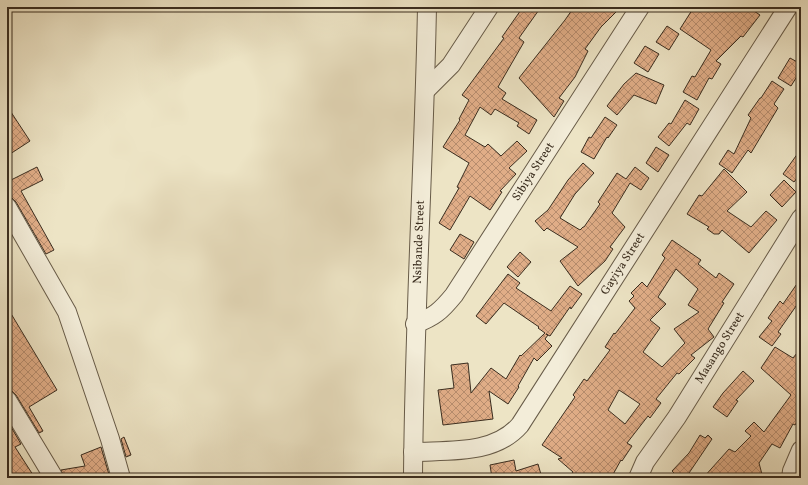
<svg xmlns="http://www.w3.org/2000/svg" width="808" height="485" viewBox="0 0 808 485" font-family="Vollkorn,serif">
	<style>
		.building { fill: url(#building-cross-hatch); stroke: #3a2d1f; fill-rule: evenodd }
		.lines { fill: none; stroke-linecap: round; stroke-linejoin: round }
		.minor-casing { stroke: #675b48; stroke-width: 20 }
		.minor { stroke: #f3edd9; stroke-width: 18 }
		.labels { text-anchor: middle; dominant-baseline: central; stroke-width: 3; stroke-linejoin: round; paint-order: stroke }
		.street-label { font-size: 12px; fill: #3a2d1f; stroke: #f3edd9 }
	</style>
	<defs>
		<pattern id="building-cross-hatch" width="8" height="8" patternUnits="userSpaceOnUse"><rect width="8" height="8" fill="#e0ad87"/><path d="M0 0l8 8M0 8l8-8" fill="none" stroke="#b78d6e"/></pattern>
	</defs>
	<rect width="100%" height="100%" fill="#ede4c5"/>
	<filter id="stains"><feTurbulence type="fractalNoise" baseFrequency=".005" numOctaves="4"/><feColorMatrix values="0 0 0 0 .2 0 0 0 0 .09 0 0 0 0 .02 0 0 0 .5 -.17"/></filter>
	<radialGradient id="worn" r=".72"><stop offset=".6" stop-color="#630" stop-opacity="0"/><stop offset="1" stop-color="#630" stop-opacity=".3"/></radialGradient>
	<path class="building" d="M523,7H541L519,38L524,42L498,87L506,93L502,99L537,120L529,134L517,126L519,123L495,109L491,115L480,107L465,135L485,147L488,144L501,156L517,141L527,151L509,168L516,174L500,191L502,192L490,210L470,196L450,230L439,223L459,188L457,187L469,163L443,147L460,120L459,119L469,100L462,95L504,38L502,37Z
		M574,7H621L601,27L585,49L588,51L575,77L559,98L564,101L554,117L519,78L565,20Z
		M694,7H748L760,15L743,37L741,36L716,61L721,64L712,79L709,78L697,100L683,92L692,76L695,77L711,50L680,29Z
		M667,26L679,34L669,50L656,42Z
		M645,46L659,54L648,72L634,63Z
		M790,58L801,64V70L791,86L778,78Z
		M636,73L664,85L656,104L634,95L617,115L607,106L624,84Z
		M772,81L784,89L774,104L778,108L751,153L748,150L732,173L719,164L728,150L734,154L751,118L748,115L760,98H761Z
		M685,100L699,109L690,125L687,123L669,146L658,137L669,123L671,124Z
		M7,106L30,141L7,156Z
		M605,117L617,125L608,138L607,137L594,159L581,152L589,137L591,138Z
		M656,147L669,155L658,172L646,163Z
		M801,149V173L794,182L783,174Z
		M583,163L594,173L575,194L560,218L580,230L583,227H584L600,204L598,202L617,173L626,179L635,167L649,178L641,190L630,183L612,213L625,227L610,247L613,249L605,261L578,286L560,261L578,247L547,228L544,231L535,221L548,210L568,180Z
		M37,167L43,180L21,191L54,250L46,254L16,202L12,198L7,197V182Z
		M724,169L747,192L727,211L751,227L766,211L777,220L749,253L722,230L719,234H714L707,229L709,227L687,214L699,195L702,196Z
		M784,180L796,192L782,207L770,195Z
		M460,234L474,242L464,259L450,250Z
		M672,240L701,260L698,264L716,278L719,273L734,284L722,302L724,303L708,329L714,337L691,355L695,358L679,374L677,373L656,399L661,403L650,418L648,416L627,443L632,446L622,461L621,460L611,478H569L573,472L558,459L562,458L542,445L575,397L573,395L584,379L587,381L610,350L605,347L614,333L615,334L635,308L629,301L634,296L631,293L642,282L647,287L665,258L662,255ZM676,269L698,289L688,305L699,312L674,329L685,343L662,367L643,352L660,328L650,320L666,304L658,297ZM619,390L640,404L625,424L608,410Z
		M520,252L531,262L518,277L507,267Z
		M508,274L520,283L516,288L551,311L570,286L582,294L571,309L570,307L550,336L546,334L548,335L545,339L552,346L537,361L534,358L518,386L519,387L508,404L489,391L493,419L443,425L438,390L454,388L451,365L468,363L471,393L491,368L506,379L520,355L521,356L545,333L538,328L539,327L504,303L486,324L476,316Z
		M801,278V299L778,332L781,334L772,346L759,337L772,321L768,318L780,301L783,304Z
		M7,307L57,390L29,407L43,431L39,433L16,395L12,391L7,390Z
		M775,347L793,358L801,348V416L795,425L793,424L780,448L772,444L759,463L763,478H703L729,449L735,452L751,436L745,431L754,422L764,432L791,395L761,368Z
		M743,371L754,381L736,400L738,401L727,417L713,407L723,393Z
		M7,420L21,444L15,447L35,478H12L7,471Z
		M700,435L705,438L708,435L712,439L687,476L684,478H679L672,471L689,453Z
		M124,437L131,455L126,457L121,439Z
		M101,447L110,478H64L61,470L85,466L81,455Z
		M514,460L516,471L538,464L542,478H492L490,465Z"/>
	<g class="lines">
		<defs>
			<g id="minor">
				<path d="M425,91L451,65L489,7"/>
				<path d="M7,207L67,312L110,439L121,478"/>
				<path id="s1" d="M415,324C434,317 441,311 454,295L640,7"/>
				<path d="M7,400L54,478"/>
				<path id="s2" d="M413,452C449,450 494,455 520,425L788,7"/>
				<path id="s3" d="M413,478C414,321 424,164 427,7"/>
				<path id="s4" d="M638,478L645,462L677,417L801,218"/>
				<path d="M791,478L792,471L801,450"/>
			</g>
		</defs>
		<use href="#minor" class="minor-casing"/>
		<use href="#minor" class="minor"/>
	</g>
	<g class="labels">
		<g class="street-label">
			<text stroke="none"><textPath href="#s1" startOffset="196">Sibiya Street</textPath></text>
			<text stroke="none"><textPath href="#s3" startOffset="236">Nsibande Street</textPath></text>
			<text stroke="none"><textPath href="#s2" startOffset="305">Gayiya Street</textPath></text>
			<text stroke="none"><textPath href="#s4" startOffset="154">Masango Street</textPath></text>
		</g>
	</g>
	<rect width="808" height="485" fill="none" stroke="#ede4c5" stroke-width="24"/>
	<rect x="8" y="8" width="792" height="469" fill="none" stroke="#3a2d1f" stroke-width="2"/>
	<rect x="12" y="12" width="784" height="461" fill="none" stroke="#3a2d1f"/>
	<rect width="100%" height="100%" filter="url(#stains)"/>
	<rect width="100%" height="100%" fill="url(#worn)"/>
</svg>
